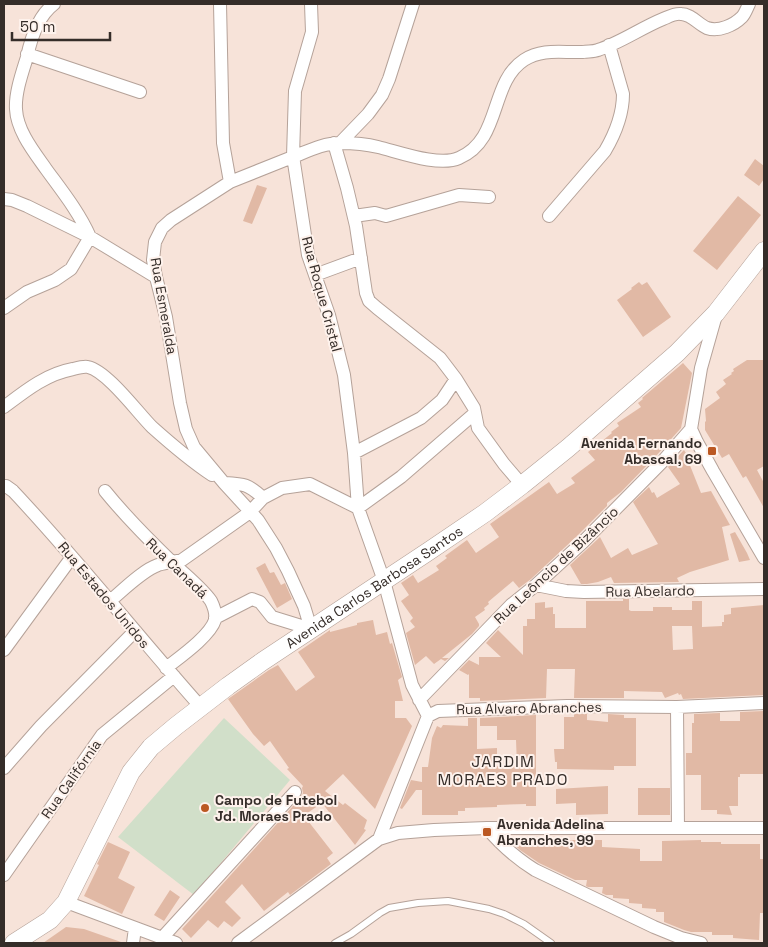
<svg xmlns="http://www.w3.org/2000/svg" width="768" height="947" viewBox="0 0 768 947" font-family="'Space Grotesk',sans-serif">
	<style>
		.green { fill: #d1dfc9 }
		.building { fill: #e1b9a5; fill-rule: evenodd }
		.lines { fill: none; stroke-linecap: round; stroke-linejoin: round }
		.lane-casing { stroke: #b5a299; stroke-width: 8 }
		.street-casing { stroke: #b5a299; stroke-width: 14 }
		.secondary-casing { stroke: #b5a299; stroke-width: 19 }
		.lane { stroke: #fff; stroke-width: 6 }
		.street { stroke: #fff; stroke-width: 12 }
		.secondary { stroke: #fff; stroke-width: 18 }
		.poi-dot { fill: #bb5822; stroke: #fef2ec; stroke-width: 2 }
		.labels { text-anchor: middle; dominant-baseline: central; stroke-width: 4; stroke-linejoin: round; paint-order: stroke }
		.street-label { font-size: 14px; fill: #352d29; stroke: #fef2ec }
		.poi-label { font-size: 14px; font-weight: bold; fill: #352d29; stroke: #fef2ec; text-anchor: start }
		.quarter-label { font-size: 16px; letter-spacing: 1px; fill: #352d29; stroke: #fef2ec }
	</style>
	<rect width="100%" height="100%" fill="#f7e3d9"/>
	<path class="green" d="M224,718L290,780L194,895L118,837Z"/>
	<path class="building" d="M755,159L764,166V179L759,186L744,175Z
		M257,185L267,188L252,224L243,221Z
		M738,196L761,215L717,270L693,251Z
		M639,282L642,285L647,282L671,317L643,337L617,300L632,289L631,288Z
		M747,360H764V466L757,470L764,483V508L746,476L743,478L729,454L722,458L705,430V422L706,421L705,409L720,398L716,392L726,384L723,380L732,374L731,373L734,371L733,369Z
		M683,363L692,373L681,428L656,456L621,492L607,503V506L577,536L531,579L519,588L513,581L488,602L489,604L484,608L485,610L475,617L479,624V626L472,634L442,658H449L445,661L441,659L434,664L426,656L415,665L406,633L415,627L410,621L413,618L401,601L409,595L401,583L413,575L418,583L439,570L436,566L447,558L445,556L467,540L476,553L499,537L490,524L549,482L557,494L575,483L571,478L595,460L588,452L612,433L611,432L619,426L617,423L641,407L638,403L643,399L642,398Z
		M684,450L691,461L689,463L701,493L711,491L730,525L722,527L729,560L690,572L677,578L679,582L614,583L611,577L598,582L587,584H581L570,565L600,537L611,558L628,548L632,555L658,544L633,502L649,487L652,493L654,492L657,498L680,484L668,467Z
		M735,532L747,553L750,560L739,562L730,534Z
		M265,563L270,573L274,572L281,585L285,583L292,599L277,608L256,568Z
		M623,599H629V610L631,611H653V607H672V610H692V601H702V627L722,626V622H724V615L731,614V608L764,605V695L683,699L681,694L679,695L678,693L665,698L662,692L624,691V698H574L575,669H547L546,698L480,701V698H469V674L468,675L459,670L469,660L479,665V657H501L486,643L498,630L523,655V626H527V619H535V603L545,602V608L553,607V614H555V628H586V601H623ZM672,626H692L693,649L673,650Z
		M373,620L376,635L387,632L390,644L392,643L402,677L398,680L403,701H395V718H406L412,726L375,809L343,774L325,791L343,805L345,803L367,820L364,829L366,830L355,845L322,803L306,814L307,815L305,817L333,853L327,858L331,864L290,895L288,892L264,911L242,884L225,902L241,918L232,927L224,921L218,928L208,920L191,938L182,929L301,797L303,793L302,788L303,786L287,769L289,768L270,741L264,746L253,734L228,699L269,670L278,665L296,691L315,677L298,652L330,630V632L357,625V623Z
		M764,711V774H740V777H738V806H729L732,815L717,814V810H701V775H686V753H692V723H694V714L720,713V721H740V712Z
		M574,714H587V720L608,722V714L624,715V718H636V766H614V770L557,769V762H555L554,749H564V717H574Z
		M536,715V806H526V804L497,805V807L465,808V811H458V815H422V790H416L402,809L400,808L411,780L422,782V767H428L432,738L437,726L441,728L443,725L468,726V718H477V749L497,748V766H517L516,740H497V726H480V718Z
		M608,786V814L576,815V803L556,804V789Z
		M638,788H670V815H638Z
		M508,839L535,840V844L567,845V840H602V847L640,849V861H662V841L701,840V842H721V844H760V859H764V913H760L759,940L733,938V935H712V932H691L684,930L664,922V912H656V909L642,908V904L629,903V899L613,898V895H606L602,893L603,887H588L586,886L587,880H575L539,863L520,850Z
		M108,842L130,852L118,878L135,887L122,914L84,896L99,865L97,864Z
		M170,890L180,897L164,921L154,915Z
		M66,927L84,929L121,942V943H43Z"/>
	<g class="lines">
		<defs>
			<path id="lane" d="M335,943L351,934L380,913L389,908L418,903L448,901L489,909L504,914L524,924L551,943"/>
			<path id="street" d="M220,4L223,143L230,182L171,220L162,228L155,242L153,260L156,277L166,317L180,403L186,429L194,447L224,483L258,520L276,548L288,571L304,606L311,629
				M311,4L312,32L295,91L293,156L308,255L329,315L344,375L354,453L358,508L384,581L412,685L428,716
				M27,54L140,92
				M334,143L347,188L356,226L366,293L369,301L377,308L440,358L456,379L474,408L478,428L504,464L522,485
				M340,143L368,114L382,95L389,79L413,4
				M230,182C250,174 270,166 290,158C306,152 323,143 340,143C353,143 366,144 378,147C399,152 439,167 459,158C502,140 489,83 524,60C543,48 562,53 583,52C588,51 593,52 598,50C620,43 641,28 663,19C668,17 675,13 681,14C691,14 698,24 707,28C719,32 734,25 742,17C745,14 747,8 749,4
				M4,199L12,200L27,206L90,237L156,277
				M354,216L375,213L386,216L459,195L489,197
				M549,216L605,151C615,134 623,114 623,94L609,45
				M315,275L361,258
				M4,308L27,292L55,280L71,269L90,237C79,212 62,191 46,169C34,152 17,131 16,109C15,93 22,73 27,57C31,38 38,16 54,4
				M716,315L701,368L691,429L697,442L713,471L764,558
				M4,407C25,391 46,374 73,369C77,368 84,366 88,367C107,371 138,413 152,427C171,444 191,461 212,475
				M354,453L421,418L442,400L456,379
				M4,486H6L13,491C78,560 137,635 200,706
				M105,491C126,517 149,540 173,563C184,574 202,588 211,601C214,607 216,614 215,620C210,636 180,657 166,668
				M263,498L282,488L310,484L358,508L401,477L475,413
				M536,585L566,591L584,592L764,589
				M110,601C123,590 143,570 158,565C166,562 174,562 182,560L250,512L263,498C248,484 244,484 224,483
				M215,618L252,599L260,602L272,617L311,629
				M4,650L72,557
				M419,700L511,605L536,585L583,542L662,462L691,429
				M677,707L678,828
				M4,768L41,726L135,631
				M487,828C501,845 516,858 535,870L654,927L681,938L701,943
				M379,839L428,716L438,711L567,706L677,707L764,703
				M4,875L102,735L174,676
				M66,902L176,943
				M162,938L295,792
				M133,943L135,928
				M238,943L379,839L398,833L434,830L487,828H764"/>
			<g id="secondary">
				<path id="s1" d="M14,943L50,920L66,902L131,772L151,747L176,726L228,686L263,661L429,551L485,513L522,485L568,448L677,353L716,313L764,251"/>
			</g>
		</defs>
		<use href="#lane" class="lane-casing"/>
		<use href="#street" class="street-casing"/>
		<use href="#secondary" class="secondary-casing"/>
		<use href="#lane" class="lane"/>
		<use href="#street" class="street"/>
		<use href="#secondary" class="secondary"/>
	</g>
	<g class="poi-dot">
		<rect x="707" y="446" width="10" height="10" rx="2.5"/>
		<circle cx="205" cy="808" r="5"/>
		<rect x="482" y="827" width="10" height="10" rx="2.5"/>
	</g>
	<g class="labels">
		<g class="street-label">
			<text transform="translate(322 294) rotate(75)">Rua Roque Cristal</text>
			<text transform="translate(164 306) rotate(80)">Rua Esmeralda</text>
			<text transform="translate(556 565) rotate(-43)">Rua Leôncio de Bizâncio</text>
			<text transform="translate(177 568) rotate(44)">Rua Canadá</text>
			<text stroke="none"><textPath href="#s1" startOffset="519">Avenida Carlos Barbosa Santos</textPath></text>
			<text transform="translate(650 591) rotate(-1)">Rua Abelardo</text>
			<text transform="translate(104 595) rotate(50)">Rua Estados Unidos</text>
			<text transform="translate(529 708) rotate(-1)">Rua Alvaro Abranches</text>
			<text transform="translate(71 779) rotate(-55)">Rua Califórnia</text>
		</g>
		<g class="poi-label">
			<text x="702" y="443" text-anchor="end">Avenida Fernando<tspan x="702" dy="16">Abascal, 69</tspan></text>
			<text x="215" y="800">Campo de Futebol<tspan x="215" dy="16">Jd. Moraes Prado</tspan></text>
			<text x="497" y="824">Avenida Adelina<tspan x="497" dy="16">Abranches, 99</tspan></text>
		</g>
		<g class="quarter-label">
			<text x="503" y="761">JARDIM<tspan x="503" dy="18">MORAES PRADO</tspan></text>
		</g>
	</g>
	<rect width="768" height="947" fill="none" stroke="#352d29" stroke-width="10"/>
	<path d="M12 32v8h98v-8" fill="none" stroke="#352d29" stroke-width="2.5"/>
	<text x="20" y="32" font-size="15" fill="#352d29" stroke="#fef2ec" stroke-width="4" paint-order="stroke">50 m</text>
</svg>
